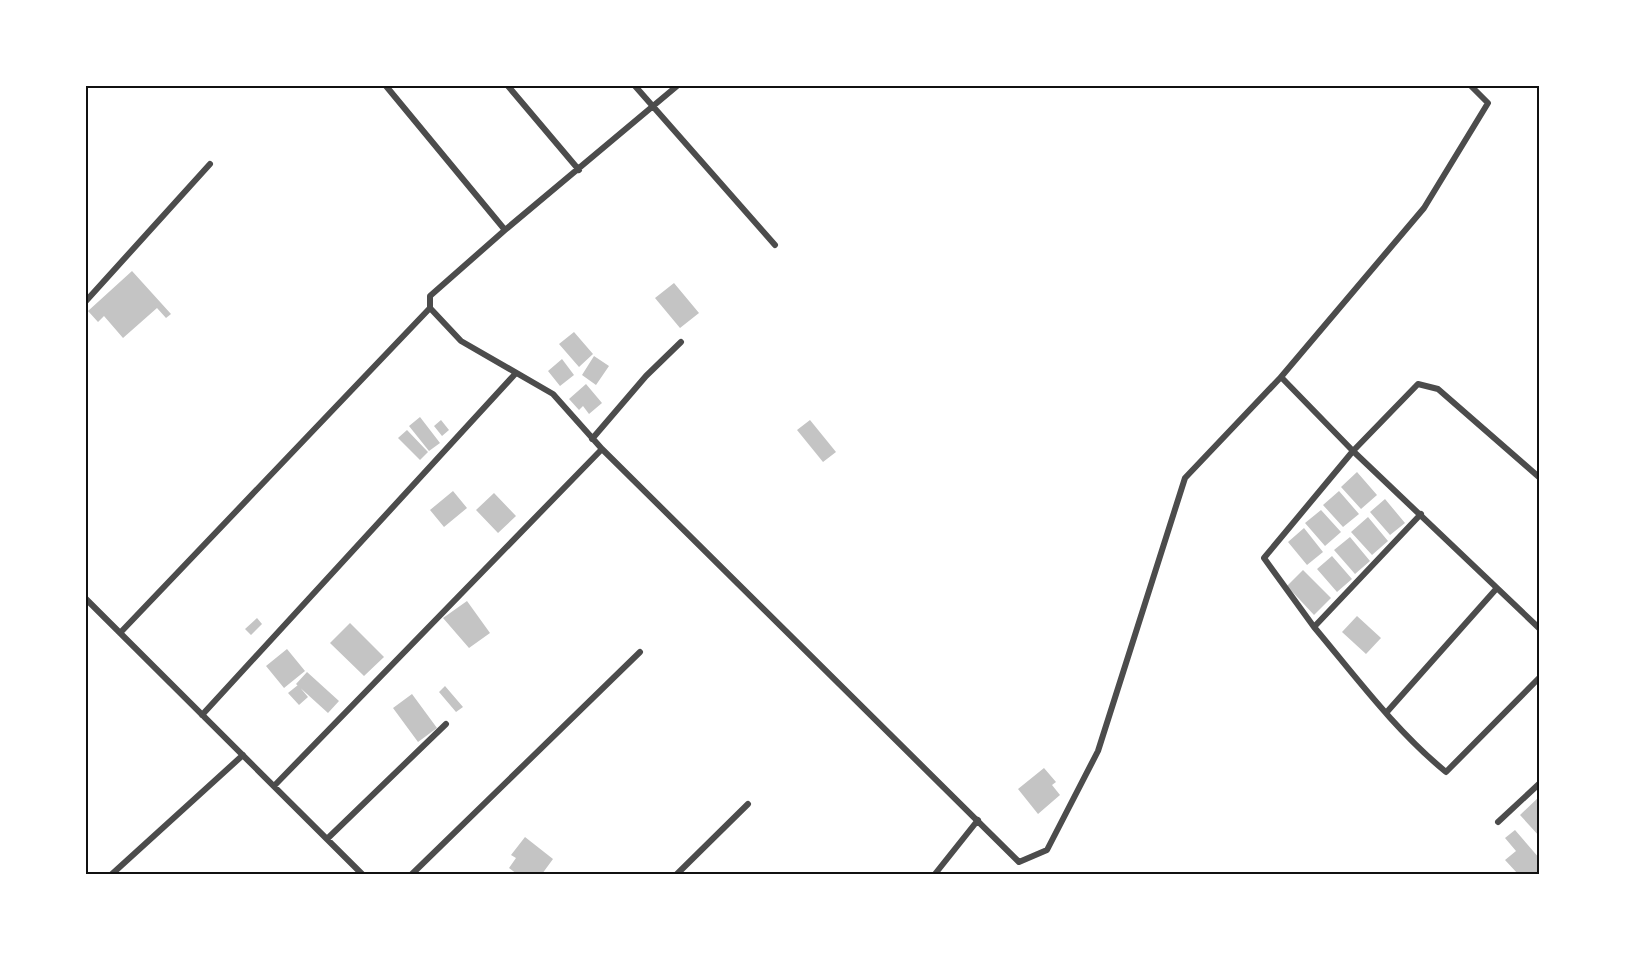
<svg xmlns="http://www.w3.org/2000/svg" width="1625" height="960" viewBox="0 0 1625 960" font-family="Quicksand,sans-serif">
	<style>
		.building { fill: #c4c4c4 }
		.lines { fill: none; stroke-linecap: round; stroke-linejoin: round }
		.minor { stroke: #4c4c4c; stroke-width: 6 }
		.neatline { fill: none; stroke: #111; stroke-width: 2 }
	</style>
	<rect width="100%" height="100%" fill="#fff"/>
	<path class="building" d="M132,271L171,314L166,318L157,308L123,338L104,316L98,322L88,311Z
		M674,283L699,313L680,328L655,298Z
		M574,332L593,354L579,367L559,344Z
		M594,356L609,366L596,385L582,375Z
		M562,359L574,375L560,386L548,371Z
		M586,384L602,403L589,414L583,406L579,410L569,399Z
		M420,417L440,443L429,451L409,426Z
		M441,420L449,430L442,436L434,426Z
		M810,420L836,452L823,462L797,430Z
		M407,430L428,452L420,460L398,438Z
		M1357,472L1377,495L1361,509L1341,487Z
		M453,491L467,508L444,527L430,510Z
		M1339,491L1359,514L1343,527L1323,505Z
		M494,493L516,516L498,533L476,510Z
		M1385,499L1405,523L1390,535L1370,512Z
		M1321,510L1341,532L1325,546L1305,523Z
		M1368,517L1388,541L1372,555L1351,532Z
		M1304,528L1323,552L1307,565L1288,542Z
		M1350,537L1370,561L1355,574L1334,550Z
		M1332,556L1352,579L1337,592L1317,569Z
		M1303,570L1331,598L1314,615L1287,586Z
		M467,601L490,633L469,648L443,618Z
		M1357,616L1381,638L1366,654L1342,632Z
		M257,618L262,624L251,635L245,629Z
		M350,623L384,657L364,676L330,643Z
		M287,649L305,671L284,688L266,666Z
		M307,672L339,701L328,713L296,684Z
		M298,685L308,697L299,705L288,693Z
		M445,686L463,707L456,712L439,692Z
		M412,694L437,728L418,742L393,708Z
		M1044,768L1056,782L1052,785L1060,795L1038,814L1018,789Z
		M1540,796V837L1520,815Z
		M1515,830L1540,859V874H1518L1505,860L1516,851L1505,838Z
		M525,837L553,859L542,874H517L509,868L516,858L511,855Z"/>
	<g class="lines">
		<path class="minor" d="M508,86L579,170
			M635,86L775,245
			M505,230L677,86
			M86,301L210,164
			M1281,377L1353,451L1540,629
			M592,439L646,376L681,342
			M602,449L1019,862L1047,850L1098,751L1185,478L1281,377L1424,208L1488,103L1471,86
			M1421,514L1314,627L1264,558L1353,451L1418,384L1438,389L1540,478
			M86,599L362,874
			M1314,627C1356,677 1395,730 1446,772L1540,677
			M120,633L430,308
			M1386,713L1497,588
			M202,715L516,373
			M274,786L602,449L553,394L461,341L430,308V296L505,230L386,86
			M1498,822L1540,783
			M327,839L446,724
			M112,874L243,755
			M412,874L640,652
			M677,874L748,804
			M935,874L978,820"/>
	</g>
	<rect width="1625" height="960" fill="none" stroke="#ffffff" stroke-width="174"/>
	<rect x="87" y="87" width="1451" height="786" class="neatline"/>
</svg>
